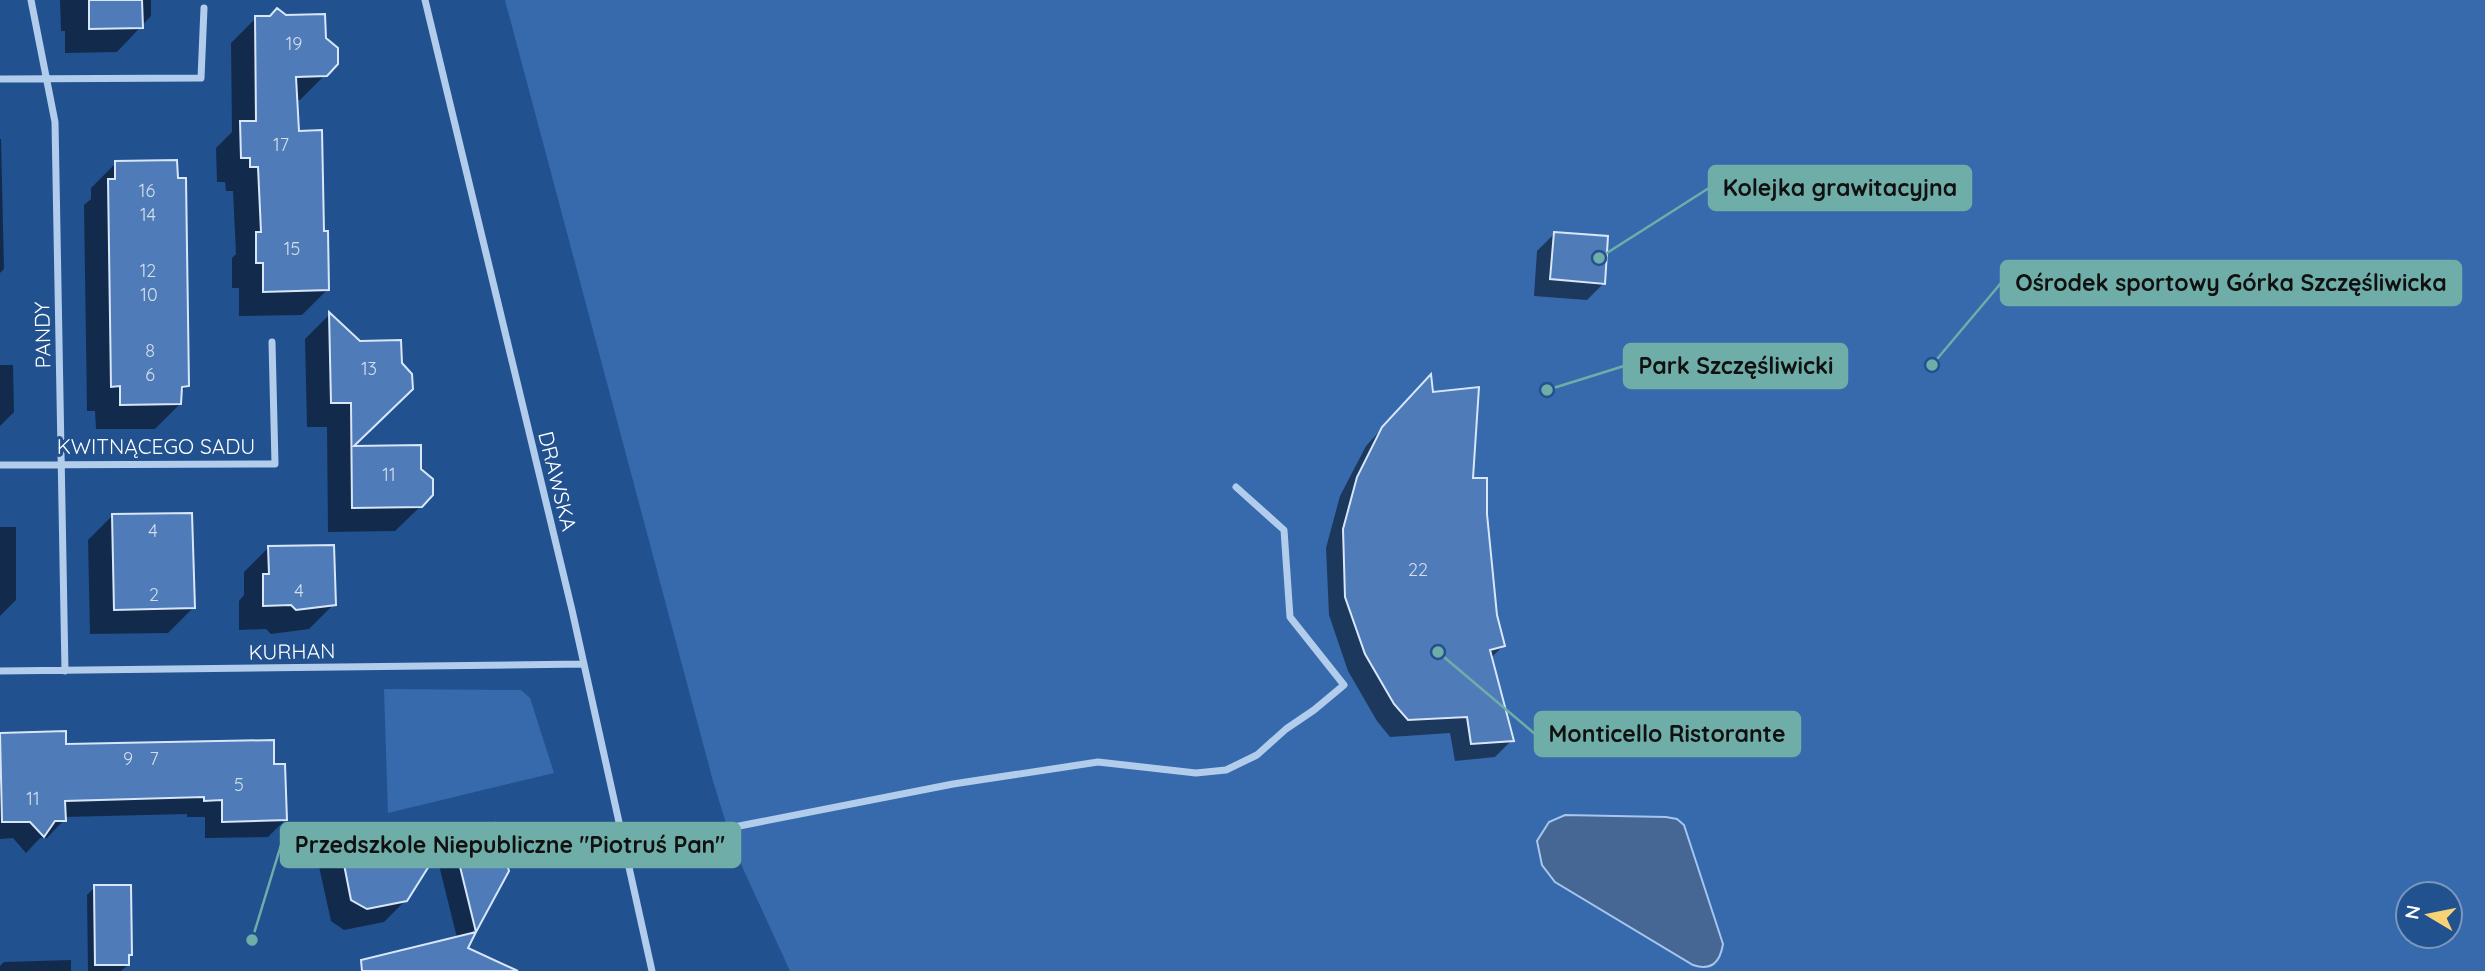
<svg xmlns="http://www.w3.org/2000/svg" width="2485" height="971" viewBox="0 0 2485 971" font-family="Quicksand,sans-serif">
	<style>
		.green { fill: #366aac; fill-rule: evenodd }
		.water { fill: #466793; stroke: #a6c6ed; stroke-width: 2 }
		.shadow { fill: #0007 }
		.building { fill: #4f7cb8; stroke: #d7e6f9; stroke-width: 2 }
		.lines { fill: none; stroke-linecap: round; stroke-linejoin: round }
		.minor { stroke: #b2ccec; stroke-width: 7 }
		.labels { text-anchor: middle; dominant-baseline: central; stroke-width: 6; stroke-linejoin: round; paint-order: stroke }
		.number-label { font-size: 18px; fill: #d3deed }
		.street-label { font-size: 21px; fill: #fff; stroke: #22518f }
		.leader { fill: none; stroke: #6fada8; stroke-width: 2.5 }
		.callout-dot { fill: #6fada8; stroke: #22518f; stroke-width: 2.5 }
		.callout { fill: #6fada8; stroke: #6fada8; stroke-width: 2.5 }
		.callout-label { font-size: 23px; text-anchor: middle; font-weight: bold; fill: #111 }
	</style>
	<rect width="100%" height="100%" fill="#22518f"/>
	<path class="green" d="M505,0H2485V971H790L734,849L713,781ZM2408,894H2450V936H2408Z
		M384,689L521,690L530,698L554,773L388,813Z"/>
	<path class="water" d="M1565,815L1666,817L1677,819L1684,825L1723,944C1720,963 1711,971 1693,965L1555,882L1542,865L1537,841L1549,822Z"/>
	<path class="shadow" d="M60,0H151V16L117,52L65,53V31H61Z
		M256,18L324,39L336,64L300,100H296L297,133L322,233L327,290L302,315L239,316V288H232V258L236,254L233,191H226L225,182H217L216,148L232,132L231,43Z
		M1,139L4,269L0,273V139Z
		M116,163L187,386L180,393V404L155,429H96L95,411H87L84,205L91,199V188Z
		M1554,234L1604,283L1587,300L1534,296L1537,251Z
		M329,315L360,342L400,364L386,414L351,448L420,447L421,506L395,531L328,532L327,427H307L305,339Z
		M0,365H13L14,412L0,426Z
		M1414,393L1431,394L1486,514L1495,615L1503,646L1491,658L1512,740L1495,757L1455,761L1450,733L1390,737L1377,721L1348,671L1329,615L1326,548L1340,496L1366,446Z
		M113,515L193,608L168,633L90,634L88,540Z
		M0,527H16V600L0,616Z
		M269,547L334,604L309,629L271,634L266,629L239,630V601L244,595V572Z
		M0,735L64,746L273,766L286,819L268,837L205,838V817H187V814L64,817V820L47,838H40L26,853L13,838L0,839Z
		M453,836L507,871L471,935L466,948L490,971H386L457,938L436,853Z
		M339,841L406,900L384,922L344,930L331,921L318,862Z
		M95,887L130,954L127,957L128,965L121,971H88L87,895Z
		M71,960V971H0V966L4,962Z"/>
	<path class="building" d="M89,0H142L143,28L89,29Z
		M277,8L286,15L325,14L326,38L338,48V64L327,76L296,77L299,131L322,130L324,231H328L329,290L263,292V263H256V232H261L258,167H250V158H241L240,121H256L255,16H270Z
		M177,160L178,178H186L189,386L182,387L181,404L120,405V386L111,387L108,179H115V161Z
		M1554,232L1608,236L1605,284L1550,279Z
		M329,312L360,341L401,340L402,363L412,374L413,389L354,446L421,445V469L433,479V495L422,507L352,508L351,403H331Z
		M1431,374L1433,392L1479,387L1473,478H1487V514L1497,615L1505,646L1490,650L1514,741L1471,744L1467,717L1408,720L1394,704L1365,654L1345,597L1343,529L1357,477L1382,427Z
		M192,513L195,608L114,610L112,514Z
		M334,545L336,605L296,610L291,605L263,606V574H269L268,546Z
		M66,731V744L274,740V764H285L287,820L222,822V800L204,801V797L65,801L66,821H55L44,837L30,822H2L0,733Z
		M495,823L509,871L476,932L452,834Z
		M392,829L434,858L407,901L367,909L351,900L339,839Z
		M94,885H131L132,955H129V965H95Z
		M476,932L468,948L518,971H362L361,960Z"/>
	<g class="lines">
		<path class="minor" d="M31,0L55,122L65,671
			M425,0L572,610L652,971
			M0,79L201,78L204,8
			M0,465L275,464L272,342
			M0,671L584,664
			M734,827L953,784L1098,762L1196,773L1226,770L1257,755L1286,729L1314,710L1344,685L1290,617L1284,530L1236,487"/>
	</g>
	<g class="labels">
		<g class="number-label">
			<text x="294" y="43">19</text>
			<text x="281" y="144">17</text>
			<text x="147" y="190">16</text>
			<text x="148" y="214">14</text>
			<text x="292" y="248">15</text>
			<text x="148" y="270">12</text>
			<text x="149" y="294">10</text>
			<text x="150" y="350">8</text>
			<text x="369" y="368">13</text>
			<text x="150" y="374">6</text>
			<text x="389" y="474">11</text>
			<text x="153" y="530">4</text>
			<text x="1418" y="569">22</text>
			<text x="299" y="590">4</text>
			<text x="154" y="594">2</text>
			<text x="128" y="758">9</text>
			<text x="154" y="758">7</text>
			<text x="239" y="784">5</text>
			<text x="33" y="798">11</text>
		</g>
		<g class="street-label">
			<text transform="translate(42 335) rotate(-91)">PANDY</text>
			<text x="156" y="446">KWITNĄCEGO SADU</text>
			<text transform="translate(558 481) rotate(76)">DRAWSKA</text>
			<text transform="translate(292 651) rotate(-1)">KURHAN</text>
		</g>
	</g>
	<path class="leader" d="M1599 258L1709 188M1932 365L2001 283M1547 390L1624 366M1438 652L1535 734M252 940L281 845"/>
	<g class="callout-dot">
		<circle cx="1599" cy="258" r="7"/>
		<circle cx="1932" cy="365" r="7"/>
		<circle cx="1547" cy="390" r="7"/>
		<circle cx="1438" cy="652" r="7"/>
		<circle cx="252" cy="940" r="7"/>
	</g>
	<g class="callout">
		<rect x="1709" y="166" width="262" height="44" rx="7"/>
		<rect x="2001" y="261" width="460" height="44" rx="7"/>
		<rect x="1624" y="344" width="223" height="44" rx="7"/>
		<rect x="1535" y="712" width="265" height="44" rx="7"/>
		<rect x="281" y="823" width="459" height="44" rx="7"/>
	</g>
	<g class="callout-label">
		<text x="1840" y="196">Kolejka grawitacyjna</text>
		<text x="2231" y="291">Ośrodek sportowy Górka Szczęśliwicka</text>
		<text x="1736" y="374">Park Szczęśliwicki</text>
		<text x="1667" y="742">Monticello Ristorante</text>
		<text x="510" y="853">Przedszkole Niepubliczne "Piotruś Pan"</text>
	</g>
	<g transform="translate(2429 915) rotate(280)"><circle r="33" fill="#22518f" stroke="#7a97bc" stroke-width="2"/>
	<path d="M0-5L12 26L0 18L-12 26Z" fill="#f8d375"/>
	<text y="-10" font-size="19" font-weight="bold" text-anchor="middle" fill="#ffffff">N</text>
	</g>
</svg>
